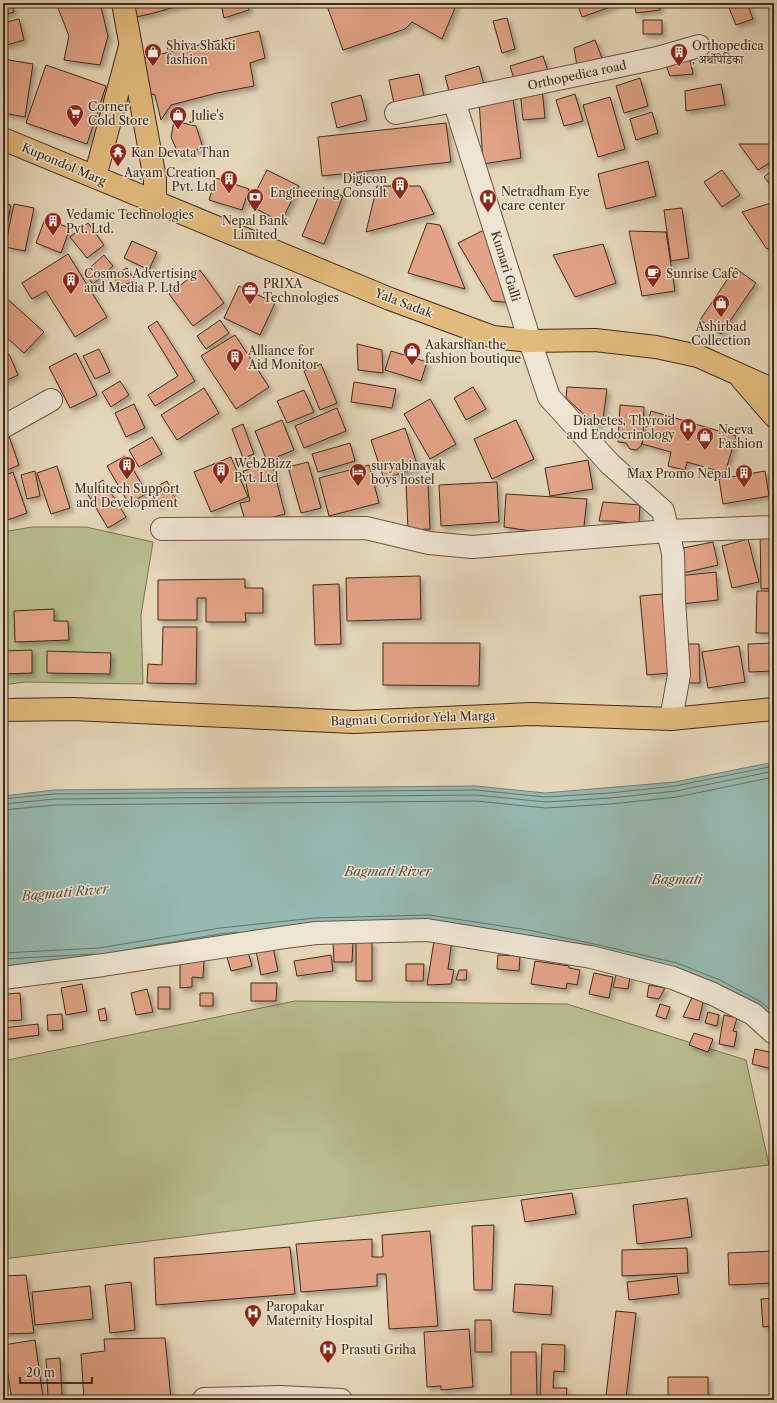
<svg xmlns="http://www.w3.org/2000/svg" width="777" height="1403" viewBox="0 0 777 1403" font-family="'Libre Caslon Text','Noto Serif Devanagari',serif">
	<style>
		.green { fill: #b7bd8e; stroke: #7b7454 }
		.water { fill: #96b9b2; stroke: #738076 }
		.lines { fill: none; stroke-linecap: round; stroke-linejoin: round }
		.shore { stroke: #6a7266; stroke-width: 1 }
		.building { fill: #e2a386; stroke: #3f2b1b; filter: url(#shadow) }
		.minor-casing { stroke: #685642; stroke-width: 24 }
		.major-casing { stroke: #3f2b1b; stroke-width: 24 }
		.minor { stroke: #eee4d2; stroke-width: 22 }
		.major { stroke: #e2bb7c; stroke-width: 22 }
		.labels { text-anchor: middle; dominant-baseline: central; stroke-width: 3; stroke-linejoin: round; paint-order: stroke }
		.poi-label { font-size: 12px; fill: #3f2b1b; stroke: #eee4d2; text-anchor: start }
		.street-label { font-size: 12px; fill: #3f2b1b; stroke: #eee4d2 }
		.water-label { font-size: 13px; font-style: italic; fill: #554e41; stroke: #eee4d2 }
	</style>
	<defs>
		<filter id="shadow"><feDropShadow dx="3.5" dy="3.5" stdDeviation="2" flood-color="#0004"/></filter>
	</defs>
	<rect width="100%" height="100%" fill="#e5d6b9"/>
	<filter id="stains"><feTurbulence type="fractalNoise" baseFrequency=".005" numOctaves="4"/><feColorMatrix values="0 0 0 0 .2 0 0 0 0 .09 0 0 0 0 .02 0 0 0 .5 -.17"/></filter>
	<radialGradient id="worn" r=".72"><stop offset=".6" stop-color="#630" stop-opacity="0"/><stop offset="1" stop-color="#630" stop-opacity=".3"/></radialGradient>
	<path class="green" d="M32,527H86L153,542L141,615L143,684L25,682L3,685V532Z
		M295,1001L567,1004L746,1060L769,1165L3,1259V1061Z"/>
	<path class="water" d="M774,762V1033L713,994L427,930L3,968V796L54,790L476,786L545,793L675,782Z"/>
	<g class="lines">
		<path class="shore" d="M3,799L54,794L476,790L545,797L610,793L675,786L774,766
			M3,804L55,799L476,795L546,802L610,798L676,791L774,771
			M3,810L55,805L476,801L546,808L611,804L677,797L774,777
			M135,948L220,934L237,932
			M3,953L99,948L220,928L315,918L429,915L528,930L599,945L677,963L720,980L761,1002L774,1013
			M3,959L94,954"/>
	</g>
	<path class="building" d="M3,3H11L14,12L3,15Z
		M56,3H100L108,36L100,65L64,60L69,36Z
		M133,3H189L150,14L136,17Z
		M221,3H248L249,10L224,18Z
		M326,3H457L442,39L412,22L405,29L343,50Z
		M577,3H616V5L582,17Z
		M650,3H660V10L636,13L635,4Z
		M727,3H747L753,19L736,25Z
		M507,18L515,49L502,53L493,21Z
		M19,19L24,40L3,46V23Z
		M643,20H662V34H643Z
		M259,31L265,58L250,63L254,86L217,93L171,105L161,120L155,95L149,93L144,58Z
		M595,40L602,58L577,66L574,48Z
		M689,54L693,74L670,76L664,60Z
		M543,56L548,71L515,82L510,66Z
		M3,59L33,64L25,117L3,113Z
		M46,65L106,86L87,144L26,123Z
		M479,66L484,85L450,95L445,76Z
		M419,74L426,105L396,113L389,80Z
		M640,78L648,106L624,113L616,86Z
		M721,84L725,105L686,111L685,91Z
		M542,89L545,118L523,120L520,91Z
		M575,94L583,121L564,126L556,100Z
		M361,95L367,120L337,128L331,103Z
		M610,97L625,149L598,157L583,105Z
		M513,98L521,158L483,164L479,100Z
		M652,112L658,133L636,140L630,119Z
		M174,121L196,126L203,148L179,155L171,137Z
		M446,123L451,162L322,176L318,137Z
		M739,144H774V160L758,170Z
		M648,161L656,196L606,209L598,174Z
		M774,168V188H773L764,177Z
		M267,170L299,186L281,222L249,205Z
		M722,170L740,195L722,207L704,182Z
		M216,178L249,189L242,210L209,200Z
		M377,186H420L434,214L366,232Z
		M322,188L343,196L324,244L302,236Z
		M774,202V245L767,249L742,212Z
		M3,204L11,205L7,226H3Z
		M14,204L34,208L25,251L5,247Z
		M682,208L689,258L671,261L664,210Z
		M45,219L70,228L61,253L36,243Z
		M88,223L104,245L87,258L70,237Z
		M427,223L440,225L465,289L408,273Z
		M486,229L515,303L492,301L458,243Z
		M629,231L666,232L675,291L642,296Z
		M132,241L157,252L149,270L124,258Z
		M603,244L616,283L575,297L553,255Z
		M68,254L107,317L75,337L46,291L32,299L22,283Z
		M104,255L113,266L93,284L84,273Z
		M127,268L134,280L120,288L113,275Z
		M735,268L756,283L721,334L700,320Z
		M200,270L224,303L193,326L169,294Z
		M239,286L275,303L260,335L224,318Z
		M4,296L44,332L24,353L3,334V297Z
		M220,320L229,333L206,349L197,336Z
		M157,321L195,381L155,406L148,395L178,376L148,327Z
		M235,335L269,387L236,409L201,356Z
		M357,344L382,350L383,373L358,370Z
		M99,349L110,372L95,379L83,356Z
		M391,351L427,362L421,381L385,370Z
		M76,353L97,395L70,408L49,367Z
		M9,354L18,375L3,382V357Z
		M321,364L337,403L320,410L304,371Z
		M120,381L129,395L111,407L102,392Z
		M354,382L396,389L392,408L351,402Z
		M473,387L486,409L466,420L454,398Z
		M567,387L607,389L603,419L597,426L566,398Z
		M204,388L219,413L177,440L161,415Z
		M304,390L314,412L287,423L277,401Z
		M430,399L456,444L430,459L404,414Z
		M134,404L145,428L126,437L115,413Z
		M620,405L644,407L643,440L641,446L636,450L630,449L626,443L618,442Z
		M337,408L346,431L304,448L295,426Z
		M651,411L736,436L725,473L687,462L685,470L668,466L671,452L642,444Z
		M282,420L294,450L267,461L255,431Z
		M516,420L534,459L492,479L474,439Z
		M243,424L254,454L243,458L232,429Z
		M405,428L418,467L384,479L371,440Z
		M9,436L19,465L3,472V438Z
		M152,437L162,454L139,467L129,450Z
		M350,443L355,461L318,472L312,454Z
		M125,456L147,493L129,504L107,466Z
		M231,457L248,497L211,512L194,472Z
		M588,460L593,489L550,496L545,468Z
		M308,462L321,508L301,513L288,467Z
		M272,463L285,514L246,524L240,503L250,501L243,471Z
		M369,465L379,503L329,516L319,478Z
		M57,466L70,508L51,514L37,473Z
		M35,471L40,496L27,499L21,475Z
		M765,471L769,496L723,504L719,479Z
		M13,472L27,513L8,520L3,506V476Z
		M103,480L126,517L108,528L86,491Z
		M428,480L430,529L408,530L406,481Z
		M167,481L175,498L158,506L150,490Z
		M497,482L499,522L441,526L439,485Z
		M506,494L587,499L583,535L545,533L504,527Z
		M603,502L640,505L639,524L614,521H599Z
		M760,530H774V588L761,589Z
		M748,539L759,582L732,588L722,546Z
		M713,542L718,565L683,573L678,549Z
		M716,572L718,600L681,604L678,576Z
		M420,576L421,619L347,621L346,578Z
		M245,579V588H263V613H245L246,622H206V598H197V620H158V580Z
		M339,584L341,644L315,645L313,585Z
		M757,591H774V633H756Z
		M662,594L669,673L647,675L640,596Z
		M54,609V621H68L69,640L15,642L14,611Z
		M163,627H197L196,684L147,683L148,664L162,665Z
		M383,643H480L479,686L383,685Z
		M774,643V671L749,672L748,644Z
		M687,644H699L700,683H687Z
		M739,646L745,682L708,688L702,652Z
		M32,650V673L3,674V651Z
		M47,651L111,653L110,674L47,673Z
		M333,939H353L352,962H334Z
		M452,940L448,969L454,970L451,984L427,985L434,941Z
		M356,942H372V981H356Z
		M273,947L278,971L261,975L256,951Z
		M248,952L252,966L231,971L227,957Z
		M331,955L333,971L297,976L294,961Z
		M498,955L520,956L519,971L497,969Z
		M180,958L204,959L203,978L192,977V987L180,988Z
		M535,961L569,966V968L580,970L577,985L567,983L566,989L531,984Z
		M406,964H424L423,981H406Z
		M618,967L631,971L628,989L613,987Z
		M459,970H467L466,980H456Z
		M594,973L613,977L609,998L589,994Z
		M251,983H277L276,1001H251Z
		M82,984L87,1011L66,1015L61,988Z
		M649,985L665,988L659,999L647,997Z
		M158,987H170V1009H158Z
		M147,989L153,1012L136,1015L131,993Z
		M695,991L705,994L699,1020L683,1017Z
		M20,993L22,1020L7,1021L6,994Z
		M200,993H213V1006H200Z
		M660,1004L670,1007L666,1019L656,1016Z
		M105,1008L107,1020L100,1021L98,1010Z
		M708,1012L719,1015L717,1026L705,1023Z
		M62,1014L63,1030L48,1031L47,1015Z
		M724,1015L737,1018L733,1031L737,1032L734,1047L719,1044Z
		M38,1024L39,1035L3,1040V1028Z
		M694,1033L713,1039L708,1052L689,1045Z
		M755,1049L774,1053L772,1069L752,1064Z
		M572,1193L576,1214L525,1222L521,1200Z
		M687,1198L692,1237L637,1244L633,1205Z
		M494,1225L492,1290H474L472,1226Z
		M430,1231L438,1326L389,1329L386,1274H377V1286L301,1292L296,1244L372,1239V1257H383L382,1235Z
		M290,1247L295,1294L156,1305L154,1258Z
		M687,1248L688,1273L622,1276V1250Z
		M774,1251V1283L729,1285L728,1253Z
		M26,1275L34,1333L3,1334V1276Z
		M677,1276L679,1294L629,1300L627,1282Z
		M131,1282L135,1330L110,1333L105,1285Z
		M515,1284L553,1286L551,1315L513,1312Z
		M90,1286L93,1319L35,1325L32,1292Z
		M774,1298V1326L763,1327L761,1299Z
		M616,1311L636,1313L626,1398L606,1396Z
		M475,1320H491L492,1352H475Z
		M469,1329L473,1387L441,1390V1386L427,1387L424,1332Z
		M165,1338L171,1400H111V1396L84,1399L81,1354L105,1351L104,1339Z
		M35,1340L43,1397L24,1400H12L3,1345Z
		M542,1344L565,1345L564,1372L554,1371L553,1388H567L566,1400H540Z
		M511,1352H536L537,1399H511Z
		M60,1358L62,1395L48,1397L46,1359Z
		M668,1377H708V1400H668Z"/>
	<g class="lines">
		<defs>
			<path id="minor" d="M454,101L530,341L549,397L610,464L663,511L673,553L674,600L679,675L671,719
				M396,113L657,58L699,46
				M3,427L51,400
				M162,529L366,528L429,543L472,547L667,531L774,527
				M3,978L103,965L286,937L316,933L427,930L591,957L673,978L713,994L753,1014L774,1033
				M204,1399L280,1397L341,1400"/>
			<path id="major" d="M123,3L155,179V201
				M3,139L390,299L493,337L530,341L595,340L656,347L698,356L774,390
				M95,177L129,50
				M741,378L774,416
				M3,710L73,709L354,722L531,714L671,719L774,709"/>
		</defs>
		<use href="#minor" class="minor-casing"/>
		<use href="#major" class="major-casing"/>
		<use href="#minor" class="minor"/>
		<use href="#major" class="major"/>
	</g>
	<defs>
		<symbol id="shop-pin" viewBox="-11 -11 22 30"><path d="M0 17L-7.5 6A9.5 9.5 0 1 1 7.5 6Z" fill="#8f2418" stroke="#eee4d2"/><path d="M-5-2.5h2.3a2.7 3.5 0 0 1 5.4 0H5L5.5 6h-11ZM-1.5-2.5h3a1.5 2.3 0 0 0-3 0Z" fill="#fff"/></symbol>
		<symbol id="building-pin" viewBox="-11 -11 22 30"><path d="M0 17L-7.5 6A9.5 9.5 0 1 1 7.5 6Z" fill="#8f2418" stroke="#eee4d2"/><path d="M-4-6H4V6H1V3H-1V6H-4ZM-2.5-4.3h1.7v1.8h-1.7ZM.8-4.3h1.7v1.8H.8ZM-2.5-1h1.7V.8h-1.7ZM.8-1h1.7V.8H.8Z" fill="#fff"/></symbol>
		<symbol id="supermarket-pin" viewBox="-11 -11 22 30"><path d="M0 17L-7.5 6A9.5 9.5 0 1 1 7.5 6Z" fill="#8f2418" stroke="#eee4d2"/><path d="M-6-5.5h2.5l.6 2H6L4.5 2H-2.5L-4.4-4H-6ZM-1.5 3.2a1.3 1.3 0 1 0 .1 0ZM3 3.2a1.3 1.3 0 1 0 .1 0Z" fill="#fff"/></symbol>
		<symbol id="temple-pin" viewBox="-11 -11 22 30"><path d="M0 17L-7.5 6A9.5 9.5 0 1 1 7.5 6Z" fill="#8f2418" stroke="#eee4d2"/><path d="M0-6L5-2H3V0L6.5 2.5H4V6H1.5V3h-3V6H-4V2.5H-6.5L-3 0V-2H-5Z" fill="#fff"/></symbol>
		<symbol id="bank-pin" viewBox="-11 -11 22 30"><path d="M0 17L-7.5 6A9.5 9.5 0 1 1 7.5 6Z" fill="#8f2418" stroke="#eee4d2"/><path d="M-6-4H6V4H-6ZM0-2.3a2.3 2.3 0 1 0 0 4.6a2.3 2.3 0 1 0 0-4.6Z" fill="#fff"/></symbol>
		<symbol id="hospital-pin" viewBox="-11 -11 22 30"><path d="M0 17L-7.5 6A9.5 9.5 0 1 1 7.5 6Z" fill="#8f2418" stroke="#eee4d2"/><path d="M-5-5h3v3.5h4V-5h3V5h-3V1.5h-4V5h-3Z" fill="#fff"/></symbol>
		<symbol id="cafe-pin" viewBox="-11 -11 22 30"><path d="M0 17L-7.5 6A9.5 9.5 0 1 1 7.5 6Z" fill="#8f2418" stroke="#eee4d2"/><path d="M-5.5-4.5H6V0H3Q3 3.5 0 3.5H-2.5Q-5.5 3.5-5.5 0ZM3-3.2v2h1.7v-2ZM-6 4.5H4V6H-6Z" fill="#fff"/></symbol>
		<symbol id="office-pin" viewBox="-11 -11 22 30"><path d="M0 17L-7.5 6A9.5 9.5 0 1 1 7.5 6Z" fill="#8f2418" stroke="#eee4d2"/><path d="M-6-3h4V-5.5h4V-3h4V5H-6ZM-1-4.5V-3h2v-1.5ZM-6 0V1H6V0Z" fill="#fff"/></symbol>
		<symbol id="hotel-pin" viewBox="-11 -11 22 30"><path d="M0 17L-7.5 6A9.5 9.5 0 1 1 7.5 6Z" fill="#8f2418" stroke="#eee4d2"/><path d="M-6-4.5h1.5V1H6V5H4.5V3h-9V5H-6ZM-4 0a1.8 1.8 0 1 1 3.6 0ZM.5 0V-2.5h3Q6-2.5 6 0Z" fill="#fff"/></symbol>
	</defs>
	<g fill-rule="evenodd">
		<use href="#shop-pin" x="143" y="42" width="20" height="27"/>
		<use href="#building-pin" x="669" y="42" width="20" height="27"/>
		<use href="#supermarket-pin" x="65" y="103" width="20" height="27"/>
		<use href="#shop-pin" x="168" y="105" width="20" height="27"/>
		<use href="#temple-pin" x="108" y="142" width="20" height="27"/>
		<use href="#building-pin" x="219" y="169" width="20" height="27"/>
		<use href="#building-pin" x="390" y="175" width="20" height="27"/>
		<use href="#bank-pin" x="245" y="187" width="20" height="27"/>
		<use href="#hospital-pin" x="478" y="188" width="20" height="27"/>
		<use href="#building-pin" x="43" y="211" width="20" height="27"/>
		<use href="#cafe-pin" x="643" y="263" width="20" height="27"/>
		<use href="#building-pin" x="61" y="270" width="20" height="27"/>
		<use href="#office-pin" x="240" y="280" width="20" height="27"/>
		<use href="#shop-pin" x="711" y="293" width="20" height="27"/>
		<use href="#shop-pin" x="402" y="341" width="20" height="27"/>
		<use href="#building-pin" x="225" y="347" width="20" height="27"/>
		<use href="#hospital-pin" x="678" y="417" width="20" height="27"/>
		<use href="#shop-pin" x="695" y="426" width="20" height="27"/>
		<use href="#building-pin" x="117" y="455" width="20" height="27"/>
		<use href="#building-pin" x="211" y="460" width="20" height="27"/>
		<use href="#hotel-pin" x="348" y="462" width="20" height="27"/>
		<use href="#building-pin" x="734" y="463" width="20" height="27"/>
		<use href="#hospital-pin" x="243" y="1303" width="20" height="27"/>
		<use href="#hospital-pin" x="318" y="1339" width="20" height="27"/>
	</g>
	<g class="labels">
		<g class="poi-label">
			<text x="166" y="45">Shiva Shakti<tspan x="166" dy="14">fashion</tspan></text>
			<text x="692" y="45">Orthopedica<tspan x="692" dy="14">, अर्थोपेडिका</tspan></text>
			<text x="88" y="106">Corner<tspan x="88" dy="14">Cold Store</tspan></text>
			<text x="191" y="115">Julie's</text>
			<text x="131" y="152">Kan Devata Than</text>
			<text x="216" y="172" text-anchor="end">Aayam Creation<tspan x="216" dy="14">Pvt. Ltd</tspan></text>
			<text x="387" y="178" text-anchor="end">Digicon<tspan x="387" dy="14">Engineering Consult</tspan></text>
			<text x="501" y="191">Netradham Eye<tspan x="501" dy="14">care center</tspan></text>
			<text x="66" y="214">Vedamic Technologies<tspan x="66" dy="14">Pvt. Ltd.</tspan></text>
			<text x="255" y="220" text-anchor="middle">Nepal Bank<tspan x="255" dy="14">Limited</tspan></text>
			<text x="84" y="273">Cosmos Advertising<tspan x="84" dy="14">and Media P. Ltd</tspan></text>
			<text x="666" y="273">Sunrise Cafe</text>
			<text x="263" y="283">PRIXA<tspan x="263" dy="14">Technologies</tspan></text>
			<text x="721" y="326" text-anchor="middle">Ashirbad<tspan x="721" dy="14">Collection</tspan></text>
			<text x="425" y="344">Aakarshan the<tspan x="425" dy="14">fashion boutique</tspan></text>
			<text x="248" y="350">Alliance for<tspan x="248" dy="14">Aid Monitor</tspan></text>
			<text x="675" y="420" text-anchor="end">Diabetes, Thyroid<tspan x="675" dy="14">and Endocrinology</tspan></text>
			<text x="718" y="429">Neeva<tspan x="718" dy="14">Fashion</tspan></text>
			<text x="234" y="463">Web2Bizz<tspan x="234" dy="14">Pvt. Ltd</tspan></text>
			<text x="371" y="465">suryabinayak<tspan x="371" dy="14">boys hostel</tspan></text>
			<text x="731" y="473" text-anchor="end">Max Promo Nepal</text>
			<text x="127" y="488" text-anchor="middle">Multitech Support<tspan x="127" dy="14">and Development</tspan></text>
			<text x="266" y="1306">Paropakar<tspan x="266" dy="14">Maternity Hospital</tspan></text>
			<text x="341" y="1349">Prasuti Griha</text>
		</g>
		<g class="street-label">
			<text transform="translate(577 75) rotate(-12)">Orthopedica road</text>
			<text transform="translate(64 164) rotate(23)">Kupondol Marg</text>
			<text transform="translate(506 266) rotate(73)">Kumari Galli</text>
			<text transform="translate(404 303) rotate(21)">Yala Sadak</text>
			<text transform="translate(413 718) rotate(-2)">Bagmati Corridor Yela Marga</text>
		</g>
		<g class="water-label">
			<text x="388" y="871">Bagmati River</text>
			<text x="677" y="879">Bagmati</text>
			<text transform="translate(65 892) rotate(-5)">Bagmati River</text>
		</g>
	</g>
	<rect width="777" height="1403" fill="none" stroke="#e5d6b9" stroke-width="16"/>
	<rect x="4" y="4" width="769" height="1395" fill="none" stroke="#3f2b1b" stroke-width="2"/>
	<rect x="8" y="8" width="761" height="1387" fill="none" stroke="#3f2b1b"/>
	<path d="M20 1377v6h72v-6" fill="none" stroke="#3f2b1b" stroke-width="2"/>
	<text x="26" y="1377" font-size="12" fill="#3f2b1b" stroke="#eee4d2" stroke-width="3" paint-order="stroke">20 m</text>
	<rect width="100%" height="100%" filter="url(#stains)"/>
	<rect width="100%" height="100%" fill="url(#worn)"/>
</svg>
